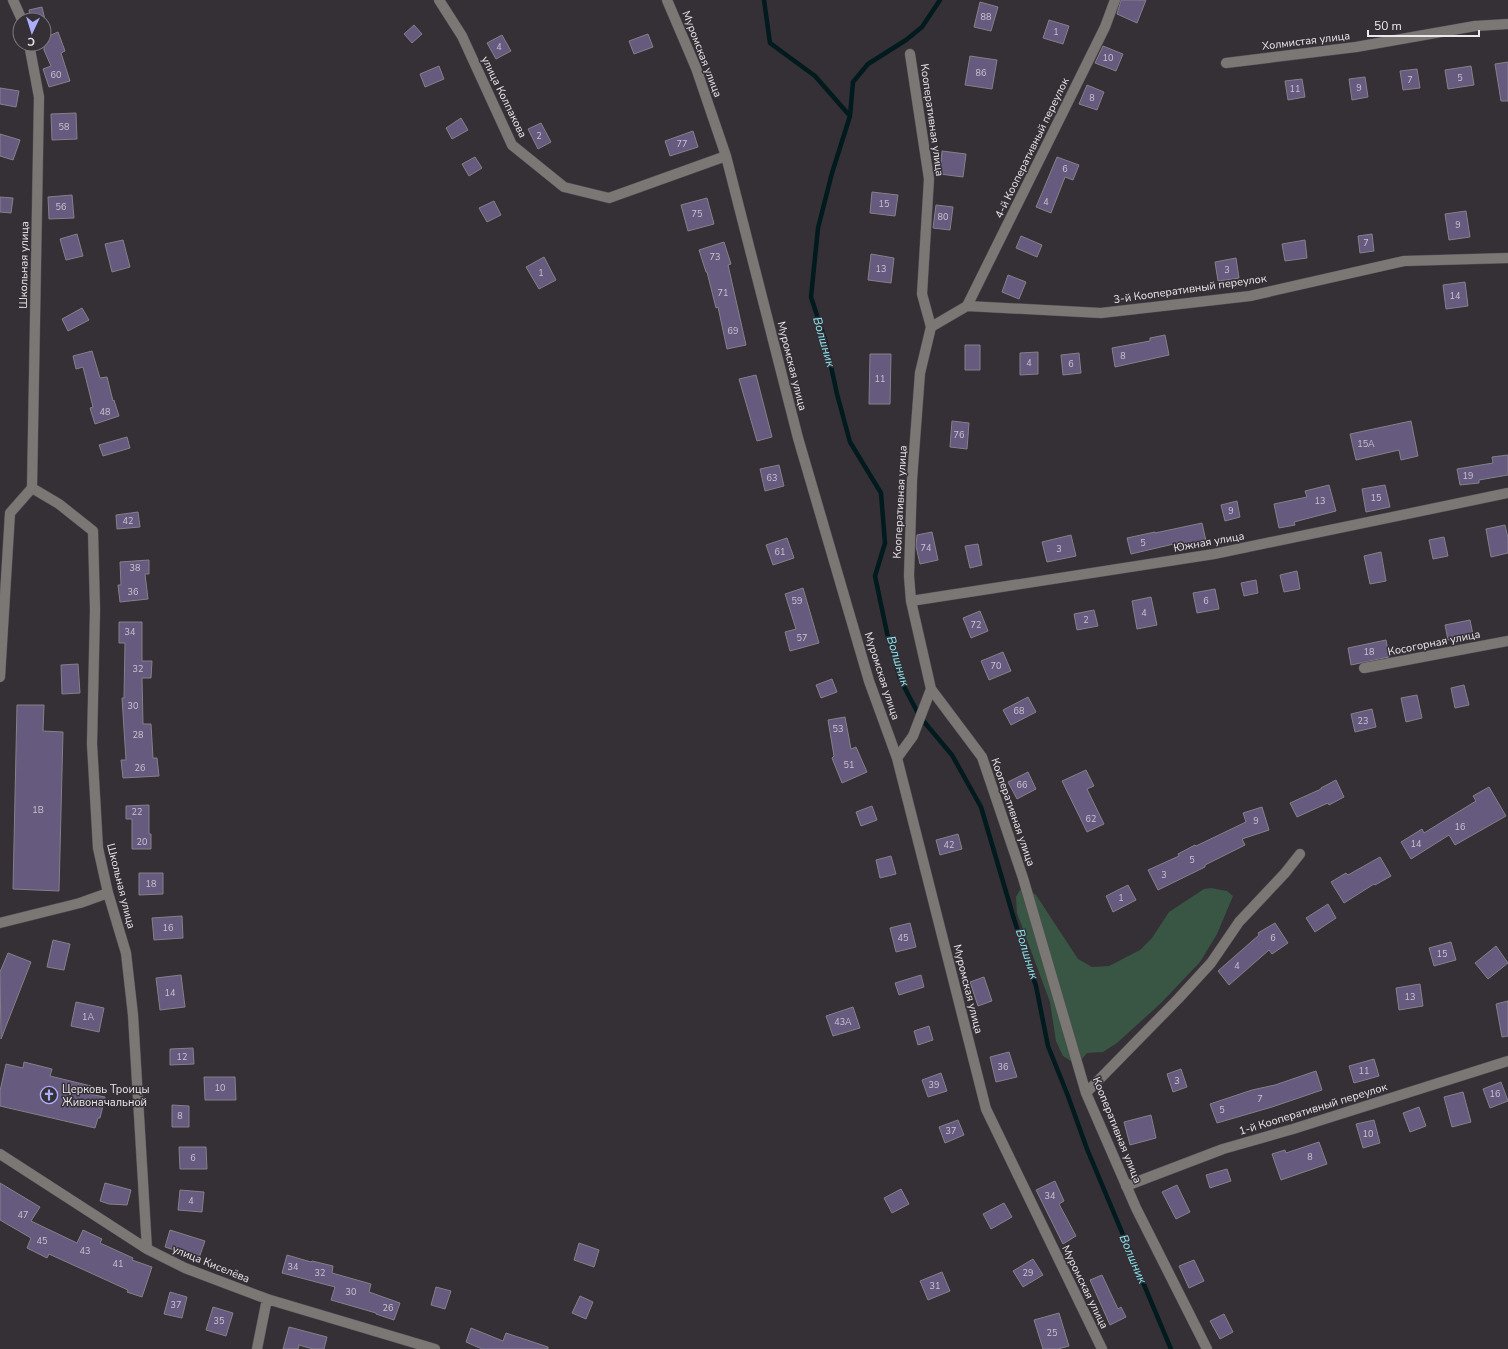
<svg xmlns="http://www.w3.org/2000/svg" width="1508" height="1349" viewBox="0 0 1508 1349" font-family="'Nunito Sans',sans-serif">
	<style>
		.green { fill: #385643 }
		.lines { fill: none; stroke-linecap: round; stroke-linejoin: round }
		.stream { stroke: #001a1e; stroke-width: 4.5 }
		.building { fill: #675a7f; stroke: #838188 }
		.minor-casing { stroke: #514d53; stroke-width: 11 }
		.minor { stroke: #7a7775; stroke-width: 10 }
		.labels { text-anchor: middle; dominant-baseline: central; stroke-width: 3; stroke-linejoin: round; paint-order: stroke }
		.number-label { font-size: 9px; fill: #cac4d0 }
		.street-label { font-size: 11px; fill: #ebe8eb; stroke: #343036 }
		.poi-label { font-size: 11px; fill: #ebe8eb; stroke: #343036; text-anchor: start }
		.water-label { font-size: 12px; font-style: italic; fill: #8be8f3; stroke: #343036 }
	</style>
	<rect width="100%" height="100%" fill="#343036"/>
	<path class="green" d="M1211,888L1227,891L1233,896L1217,934L1200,962L1161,1003L1117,1043L1103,1052L1087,1053L1077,1065L1063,1056L1056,1041L1050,1002L1017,913L1016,897L1020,890H1029L1036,895L1078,959L1092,967L1109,966L1140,950L1152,938L1169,912L1204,889Z"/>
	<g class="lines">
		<path class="stream" d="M764,0L770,43L815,76L850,116L832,173L818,228L811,297L826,343L837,394L850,442L881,493L885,543L875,576L887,633L900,679L920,717L952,755L981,807L1014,919L1036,986L1048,1046L1068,1096L1087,1149L1171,1349
			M850,116L853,82L868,64L906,40L922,27L940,0"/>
	</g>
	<path class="building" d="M1121,0H1146L1137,23L1117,14Z
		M980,2L998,7L991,31L974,27Z
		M42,7L45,20H31L29,10Z
		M1049,20L1069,26L1063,44L1043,38Z
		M414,25L422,34L412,43L404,34Z
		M58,32L65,51L61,53L70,81L49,87L43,69L51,66L44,50V38Z
		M648,34L653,47L634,54L629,41Z
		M502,35L511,51L496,59L487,43Z
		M1103,46L1123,54L1116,71L1095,63Z
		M970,56L997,60L992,89L965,85Z
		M1508,62V101H1501L1495,64Z
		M439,66L444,79L425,87L420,74Z
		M1471,66L1474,85L1448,89L1445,70Z
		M1417,69L1420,88L1403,90L1400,71Z
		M1365,77L1368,97L1352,100L1349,79Z
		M1302,79L1305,97L1288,100L1285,81Z
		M1087,85L1104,92L1097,110L1079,104Z
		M0,88L19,91L16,107L0,104Z
		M76,113L77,139L52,140L51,114Z
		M461,118L468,130L452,139L446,128Z
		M541,123L551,142L538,149L528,129Z
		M693,131L698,147L670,156L665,141Z
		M0,134L20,140L13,160L0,156Z
		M942,151L966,154L963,177L940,174Z
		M475,157L482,168L469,176L462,164Z
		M1057,157L1079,165L1073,180L1065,177L1051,213L1036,207Z
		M872,192L898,195L895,216L870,213Z
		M72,195L74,218L49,219L48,197Z
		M0,197L13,198L11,213L0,212Z
		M707,198L714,224L688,231L681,205Z
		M494,201L501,215L487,222L479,208Z
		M936,205L953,207L950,230L933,228Z
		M1466,211L1470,237L1449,240L1445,214Z
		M77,234L83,256L66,260L60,239Z
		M1372,234L1374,251L1360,253L1358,236Z
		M1021,236L1042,245L1037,257L1016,248Z
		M123,240L130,267L112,272L105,244Z
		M1305,240L1307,258L1285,261L1282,244Z
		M724,242L731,264L728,265L746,345L727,349L718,307L716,308L707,272H706L699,250Z
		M871,254L894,258L891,283L868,280Z
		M544,257L556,280L539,289L526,267Z
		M1236,258L1239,278L1218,281L1215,262Z
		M1008,275L1026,282L1019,299L1002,292Z
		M1465,282L1468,306L1446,309L1443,285Z
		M82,308L89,320L68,331L62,319Z
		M1165,335L1169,355L1115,367L1112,348L1150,341V338Z
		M965,345H980V370H965Z
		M92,351L100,378L107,377L113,401L114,400L119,416L95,424L90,408L93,407L83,367L76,369L73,356Z
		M1038,352V374L1020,375V353Z
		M1079,353L1081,373L1063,375L1061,355Z
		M870,354H891L890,404H869Z
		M756,375L772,437L757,441L739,379Z
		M952,421L969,423L967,449L950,447Z
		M1411,421L1418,456L1401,460L1399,450L1356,460L1350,434Z
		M127,437L130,448L103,456L99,445Z
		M1508,455V475L1479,480V483L1460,485L1457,469L1493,463L1492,457Z
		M779,465L784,486L765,491L760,469Z
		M1329,485L1336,511L1294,522L1295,525L1279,528L1274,504L1307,497L1305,491Z
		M1385,485L1390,507L1366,512L1362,489Z
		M1237,501L1240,517L1225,521L1221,505Z
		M138,512L140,527L117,529L116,515Z
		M1202,523L1206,541L1178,547V543L1131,554L1127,538L1155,532V533Z
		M1505,525L1508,538V553L1491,557L1486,529Z
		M932,532L938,560L920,564L916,546L917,535Z
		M1071,535L1076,556L1047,562L1042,542Z
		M1444,537L1448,556L1433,559L1429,540Z
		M787,538L794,558L773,565L766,545Z
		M978,544L982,565L970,568L965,546Z
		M1381,552L1386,581L1370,584L1364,556Z
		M149,560V574H145L148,599L120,602L118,585H121L120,562Z
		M1297,571L1300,589L1284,592L1280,575Z
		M1256,580L1258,593L1244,596L1241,583Z
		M803,588L819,643L790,651L785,632L796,629L785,594Z
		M1215,589L1219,609L1197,613L1193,593Z
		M1151,597L1157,625L1137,629L1132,601Z
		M1094,610L1098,626L1077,630L1074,614Z
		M980,611L988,631L971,638L963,618Z
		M1470,620L1473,635L1448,640L1445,625Z
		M119,622H142V661H152L151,678H142L143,724H151L153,758H157L159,776L123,778L121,760H126L122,698H124L125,643H119Z
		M1386,640L1389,657L1351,665L1348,648Z
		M1003,652L1011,671L989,680L981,661Z
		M78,664L80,693L62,694L61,665Z
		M832,679L837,692L821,698L816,685Z
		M1464,685L1469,705L1455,708L1451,688Z
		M1417,695L1422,718L1406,722L1401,698Z
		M1028,697L1036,712L1011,725L1003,710Z
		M17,705H44L43,731L63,732L59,891L13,889Z
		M1372,709L1376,727L1355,732L1351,714Z
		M845,717L851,749L856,747L867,772L842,783L832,758L834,756L828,720Z
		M1086,770L1094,786L1087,789L1104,824L1087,832L1062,781Z
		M1028,772L1036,789L1017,799L1008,782Z
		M1336,780L1344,797L1329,805L1328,803L1297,817L1290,803L1321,789V788Z
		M1489,787L1506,816L1455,845L1449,835L1411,859L1401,842L1422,829L1424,833L1476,801L1473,796Z
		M149,805V834H151V849H132V819H126V806Z
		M872,806L877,820L861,826L856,812Z
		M1262,807L1269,830L1242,839L1245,845L1205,865V867L1158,890L1148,870L1179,856L1178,854L1195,845L1196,846L1246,822L1243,813Z
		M958,834L962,849L940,855L936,840Z
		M891,856L896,874L880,878L876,860Z
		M1380,857L1391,876L1375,885L1374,884L1344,903L1331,882L1346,873L1348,875Z
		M139,873H163V894L139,895Z
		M1128,885L1136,900L1113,912L1106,896Z
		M1328,904L1336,918L1315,932L1306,918Z
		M182,916L183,938L154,940L152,918Z
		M910,923L916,947L896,952L890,928Z
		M1275,923L1288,943L1272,954L1269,950L1229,985L1218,971L1259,935L1258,933Z
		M53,940L70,944L64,970L47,967Z
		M1451,942L1456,960L1434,966L1429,948Z
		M1496,946L1508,963L1488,979L1475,963Z
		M8,953L31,962L1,1039L0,972Z
		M181,975L185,1007L160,1010L156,978Z
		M921,975L924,987L899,995L895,983Z
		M984,977L992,1001L978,1006L970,982Z
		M1420,984L1423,1006L1399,1010L1396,988Z
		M1508,1001V1036L1502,1037L1496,1004Z
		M76,1002L104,1008L99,1032L71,1026Z
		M853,1007L860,1028L833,1036L826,1016Z
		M929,1026L933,1040L918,1045L914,1031Z
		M193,1048L194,1064L170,1065V1049Z
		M1009,1052L1017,1077L996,1082L990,1057Z
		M1374,1059L1379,1076L1354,1083L1349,1066Z
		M24,1062L52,1069L50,1076L91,1086L89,1094L105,1097L100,1118H98L95,1128L0,1106V1091L6,1064L23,1068Z
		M1181,1069L1187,1087L1173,1092L1167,1074Z
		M1316,1071L1322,1090L1272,1107L1217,1123L1210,1104L1252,1090L1275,1085Z
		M941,1073L947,1091L928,1097L922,1080Z
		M204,1077H235L236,1100H205Z
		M1501,1082L1508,1101L1490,1108L1483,1089Z
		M1463,1092L1471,1122L1452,1127L1444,1097Z
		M172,1105L189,1106V1127H172Z
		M1419,1107L1426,1126L1410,1132L1403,1113Z
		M1151,1115L1156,1138L1130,1145L1124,1122Z
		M958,1120L964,1135L945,1143L939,1127Z
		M1374,1120L1380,1143L1363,1148L1356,1124Z
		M1319,1142L1327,1164L1281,1180L1272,1154L1285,1150L1286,1153Z
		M179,1147H206L207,1169H180Z
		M1227,1169L1231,1181L1210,1188L1206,1175Z
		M1055,1181L1064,1201L1059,1204L1076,1236L1063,1244L1036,1190Z
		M0,1183L40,1207L31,1221L77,1243L83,1230L102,1239L100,1243L133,1258L132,1260L152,1267L142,1297L127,1292L128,1290L49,1254L47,1258L27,1248L31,1238L0,1220Z
		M105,1183L131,1190L127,1205L109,1204L100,1201Z
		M1177,1185L1190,1212L1176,1219L1162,1192Z
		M901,1189L909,1204L892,1213L884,1198Z
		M180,1190L204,1192L202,1212L178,1210Z
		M1004,1203L1012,1217L991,1229L983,1214Z
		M170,1230L205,1241L199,1258L165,1247Z
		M579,1243L599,1250L594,1267L574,1260Z
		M287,1255L311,1262L312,1261L333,1266L332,1273L371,1284L369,1292L400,1303L394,1320L376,1314V1313L331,1300L335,1287L282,1273Z
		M1033,1259L1043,1275L1023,1287L1013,1271Z
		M1194,1260L1204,1281L1189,1288L1179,1266Z
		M942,1272L950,1291L928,1300L920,1281Z
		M1102,1275L1118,1309L1121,1307L1126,1317L1110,1325L1090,1280Z
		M436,1287L451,1291L445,1309L431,1305Z
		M170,1292L187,1297L182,1318L164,1314Z
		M580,1296L593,1302L586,1319L572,1313Z
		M213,1307L233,1313L226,1336L206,1330Z
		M1059,1313L1069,1346L1058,1349H1043L1034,1320Z
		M1224,1314L1233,1332L1220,1339L1210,1321Z
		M289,1327L327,1337L324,1349H313L299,1345L298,1349H283Z
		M471,1328L503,1341L506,1333L548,1347V1349H482L466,1342Z"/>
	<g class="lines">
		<defs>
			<path id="minor" d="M13,0L22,20
				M439,0L462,36L512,145L564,187L609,198L726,156
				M667,0L696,68L726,156L798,438L869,681L897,758L986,1109L1102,1349
				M910,54L929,179L922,294L931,327L920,373L912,480L909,576L911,601L931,689L982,757L1023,878L1086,1093L1136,1208L1207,1349
				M1226,63L1356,47L1475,26L1508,24
				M967,306L1101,313L1250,296L1404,261L1508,258
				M967,306L1105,27L1115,0
				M931,327L967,306
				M32,488L59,504L93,531L95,610L92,744L98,848L108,893L126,953L133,1015L147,1249
				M911,601L1214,554L1508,493
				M1364,668L1508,641
				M0,677L10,513L32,488L39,97L29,44
				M897,758L913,736L931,689
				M0,923L80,903L108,893
				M1086,1093L1178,999L1211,963L1239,922L1285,873L1300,854
				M0,1154L147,1249L185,1268L267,1299L435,1349
				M1126,1186L1223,1149L1293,1129L1508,1061
				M257,1349L267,1299"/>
		</defs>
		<use href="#minor" class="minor-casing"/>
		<use href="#minor" class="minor"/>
	</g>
	<defs>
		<symbol id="church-ring" viewBox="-11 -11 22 22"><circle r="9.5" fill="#343036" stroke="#abaffb" stroke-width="1.5"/><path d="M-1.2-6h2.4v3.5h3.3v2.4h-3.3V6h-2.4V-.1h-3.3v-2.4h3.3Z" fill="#abaffb"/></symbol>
	</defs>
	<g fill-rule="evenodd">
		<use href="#church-ring" x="39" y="1085" width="20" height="20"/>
	</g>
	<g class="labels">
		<g class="number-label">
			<text x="986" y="17">88</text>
			<text x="1056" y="32">1</text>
			<text x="499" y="47">4</text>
			<text x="1108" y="58">10</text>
			<text x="981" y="73">86</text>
			<text x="56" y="75">60</text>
			<text x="1460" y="78">5</text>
			<text x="1410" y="80">7</text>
			<text x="1359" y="88">9</text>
			<text x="1295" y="89">11</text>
			<text x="1092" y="98">8</text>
			<text x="64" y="127">58</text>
			<text x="539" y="136">2</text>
			<text x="682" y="144">77</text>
			<text x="1065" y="169">6</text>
			<text x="1046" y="202">4</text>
			<text x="884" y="204">15</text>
			<text x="61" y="207">56</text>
			<text x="697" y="214">75</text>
			<text x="943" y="217">80</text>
			<text x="1458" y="225">9</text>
			<text x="1366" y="243">7</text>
			<text x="715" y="257">73</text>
			<text x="881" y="269">13</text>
			<text x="1227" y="270">3</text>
			<text x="541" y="273">1</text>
			<text x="723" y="293">71</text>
			<text x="1455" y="296">14</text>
			<text x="733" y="331">69</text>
			<text x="1123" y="356">8</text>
			<text x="1029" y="363">4</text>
			<text x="1071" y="364">6</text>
			<text x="880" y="379">11</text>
			<text x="105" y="412">48</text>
			<text x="959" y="435">76</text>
			<text x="1366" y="444">15А</text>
			<text x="1468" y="476">19</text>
			<text x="772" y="478">63</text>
			<text x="1376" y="498">15</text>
			<text x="1320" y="501">13</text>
			<text x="1231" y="511">9</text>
			<text x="128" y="521">42</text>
			<text x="1143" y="543">5</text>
			<text x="926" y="548">74</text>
			<text x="1059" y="549">3</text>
			<text x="780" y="552">61</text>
			<text x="135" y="568">38</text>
			<text x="133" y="592">36</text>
			<text x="797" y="601">59</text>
			<text x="1206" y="601">6</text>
			<text x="1144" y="613">4</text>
			<text x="1086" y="620">2</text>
			<text x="976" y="625">72</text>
			<text x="130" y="632">34</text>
			<text x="802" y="638">57</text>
			<text x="1369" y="652">18</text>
			<text x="996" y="666">70</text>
			<text x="138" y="669">32</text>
			<text x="133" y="706">30</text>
			<text x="1019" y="711">68</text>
			<text x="1363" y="721">23</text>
			<text x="838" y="729">53</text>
			<text x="138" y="735">28</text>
			<text x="849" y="765">51</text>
			<text x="140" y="768">26</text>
			<text x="1022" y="785">66</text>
			<text x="38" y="810">1В</text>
			<text x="137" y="812">22</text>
			<text x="1091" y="819">62</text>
			<text x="1256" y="821">9</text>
			<text x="1460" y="827">16</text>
			<text x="142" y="842">20</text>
			<text x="1416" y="844">14</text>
			<text x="949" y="845">42</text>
			<text x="1192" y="860">5</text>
			<text x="1164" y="875">3</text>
			<text x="151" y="884">18</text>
			<text x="1121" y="898">1</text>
			<text x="168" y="928">16</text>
			<text x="903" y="938">45</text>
			<text x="1273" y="938">6</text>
			<text x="1442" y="954">15</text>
			<text x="1237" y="966">4</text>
			<text x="170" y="993">14</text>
			<text x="1410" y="997">13</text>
			<text x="88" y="1017">1А</text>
			<text x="843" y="1022">43А</text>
			<text x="182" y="1057">12</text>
			<text x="1003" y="1067">36</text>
			<text x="1364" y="1071">11</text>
			<text x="1177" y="1081">3</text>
			<text x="934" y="1085">39</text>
			<text x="220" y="1088">10</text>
			<text x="1495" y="1094">16</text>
			<text x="1260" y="1099">7</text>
			<text x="1222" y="1110">5</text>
			<text x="180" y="1116">8</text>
			<text x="951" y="1131">37</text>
			<text x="1368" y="1134">10</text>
			<text x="1310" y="1157">8</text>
			<text x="193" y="1158">6</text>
			<text x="1050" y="1196">34</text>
			<text x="191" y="1201">4</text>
			<text x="23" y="1215">47</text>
			<text x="42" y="1241">45</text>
			<text x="85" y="1251">43</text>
			<text x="118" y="1264">41</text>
			<text x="293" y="1267">34</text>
			<text x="320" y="1273">32</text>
			<text x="1028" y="1273">29</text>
			<text x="935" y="1286">31</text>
			<text x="351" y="1292">30</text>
			<text x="176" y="1305">37</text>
			<text x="388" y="1308">26</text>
			<text x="219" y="1321">35</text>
			<text x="1052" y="1333">25</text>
		</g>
		<g class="street-label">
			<text transform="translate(1306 41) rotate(-7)">Холмистая улица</text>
			<text transform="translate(702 54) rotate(69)">Муромская улица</text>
			<text transform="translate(504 97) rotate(64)">улица Колпакова</text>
			<text transform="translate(932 120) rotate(82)">Кооперативная улица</text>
			<text transform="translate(1032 148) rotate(-64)">4-й Кооперативный переулок</text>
			<text transform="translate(24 265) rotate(-89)">Школьная улица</text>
			<text transform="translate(1190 289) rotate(-8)">3-й Кооперативный переулок</text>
			<text transform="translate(792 366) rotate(76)">Муромская улица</text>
			<text transform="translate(900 502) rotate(-87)">Кооперативная улица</text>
			<text transform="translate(1209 542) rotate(-10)">Южная улица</text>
			<text transform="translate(1434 643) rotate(-11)">Косогорная улица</text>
			<text transform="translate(882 676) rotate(72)">Муромская улица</text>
			<text transform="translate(1013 812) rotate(71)">Кооперативная улица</text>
			<text transform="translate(121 886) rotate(76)">Школьная улица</text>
			<text transform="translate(968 989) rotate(76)">Муромская улица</text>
			<text transform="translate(1313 1109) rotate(-17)">1-й Кооперативный переулок</text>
			<text transform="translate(1117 1130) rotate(68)">Кооперативная улица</text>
			<text transform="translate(211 1264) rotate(22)">улица Киселёва</text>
			<text transform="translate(1085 1287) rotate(64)">Муромская улица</text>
		</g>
		<g class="poi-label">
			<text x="62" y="1089">Церковь Троицы<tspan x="62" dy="13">Живоначальной</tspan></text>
		</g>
		<g class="water-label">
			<text transform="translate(824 342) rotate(74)">Волшник</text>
			<text transform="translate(898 661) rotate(73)">Волшник</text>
			<text transform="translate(1027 954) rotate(73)">Волшник</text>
			<text transform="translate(1133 1259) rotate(67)">Волшник</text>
		</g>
	</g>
	<g transform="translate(32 32) rotate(184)"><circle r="19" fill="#343036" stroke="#7d7a7e"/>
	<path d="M0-3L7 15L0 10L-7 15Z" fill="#abaffb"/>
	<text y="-6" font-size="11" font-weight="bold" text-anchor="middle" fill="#ebe8eb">С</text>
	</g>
	<path d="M1368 30v6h111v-6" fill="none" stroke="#ebe8eb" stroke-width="2"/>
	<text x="1374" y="30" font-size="12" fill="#ebe8eb" stroke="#343036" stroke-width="3" paint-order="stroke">50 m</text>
</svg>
